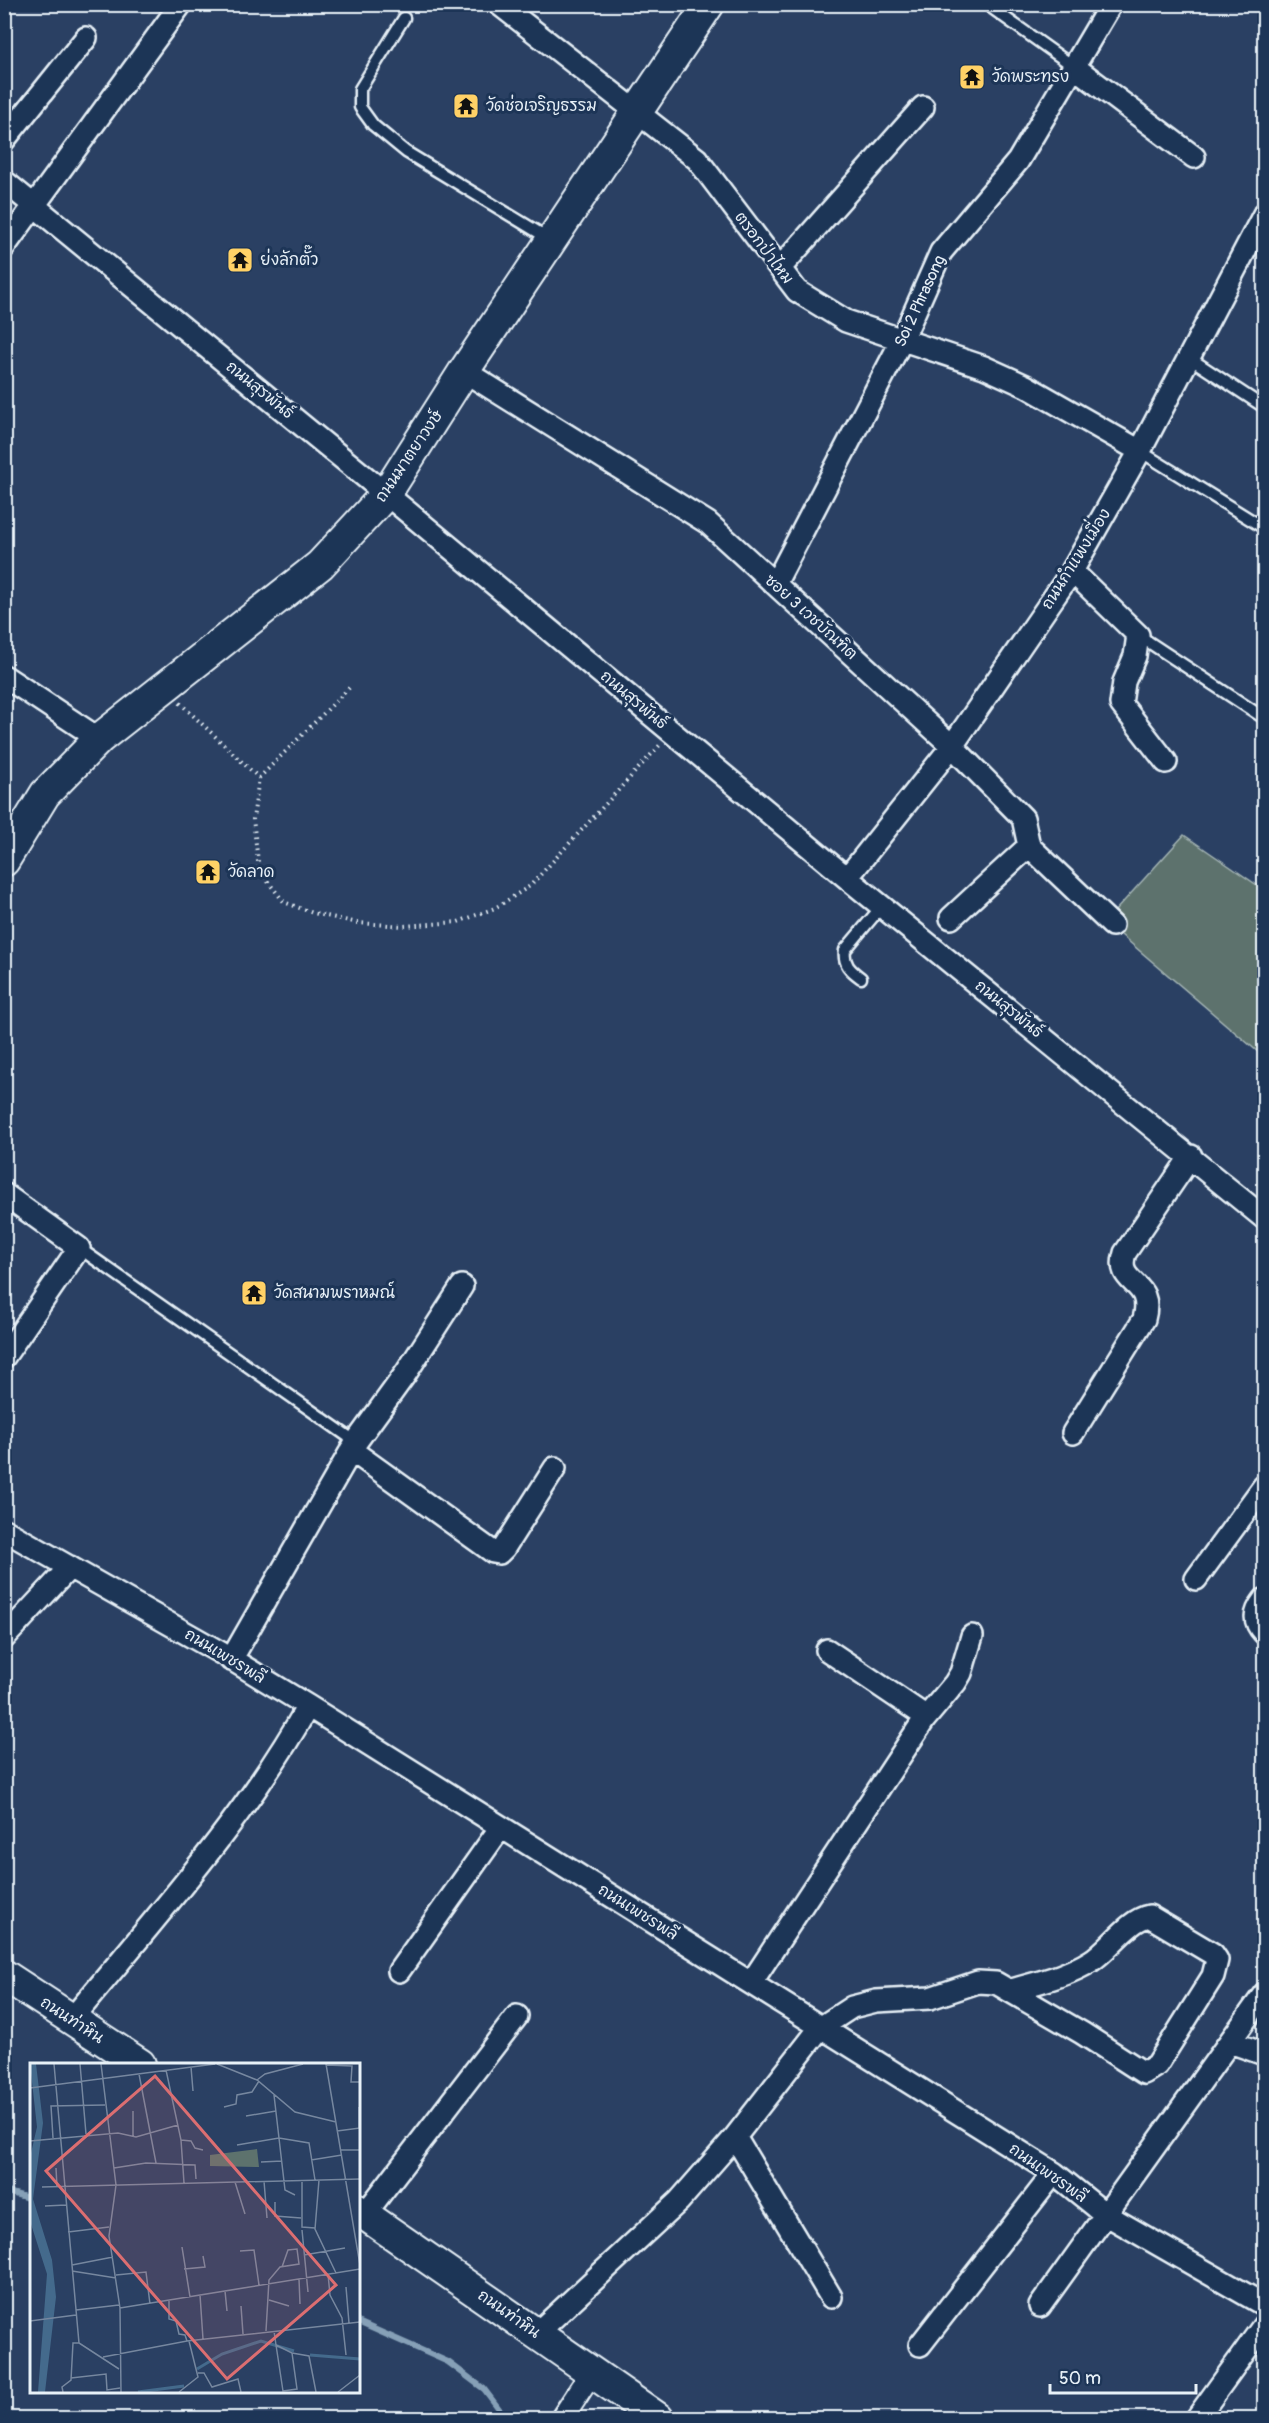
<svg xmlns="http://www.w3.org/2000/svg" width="1269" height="2423" viewBox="0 0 1269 2423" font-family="Pangolin,'Playpen Sans Thai',sans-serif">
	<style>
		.green { fill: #5d726d; stroke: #a2b2b2; stroke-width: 1.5 }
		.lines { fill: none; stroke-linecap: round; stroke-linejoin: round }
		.stream { stroke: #86a0b7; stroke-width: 6 }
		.lane-casing { stroke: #e8f1f8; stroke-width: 15 }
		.street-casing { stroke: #e8f1f8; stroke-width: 26 }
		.secondary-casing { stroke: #e8f1f8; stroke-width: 34 }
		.path { stroke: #e8f1f8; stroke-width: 4; stroke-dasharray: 1.5 4.5; stroke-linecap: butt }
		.lane { stroke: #1d3557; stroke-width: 10 }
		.street { stroke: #1d3557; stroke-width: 21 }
		.secondary { stroke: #1d3557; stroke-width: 30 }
		.labels { text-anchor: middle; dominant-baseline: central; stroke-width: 6; stroke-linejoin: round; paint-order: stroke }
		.poi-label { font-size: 16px; fill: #e8f1f8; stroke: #1d3557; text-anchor: start }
		.street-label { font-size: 16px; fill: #e8f1f8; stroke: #1d3557 }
		.inset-river { fill: none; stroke: #446a8c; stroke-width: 3 }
		.inset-road { fill: none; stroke: #76879f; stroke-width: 1.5 }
		.view { fill: #dc6e71; fill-opacity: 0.15; stroke: #dc6e71; stroke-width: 3 }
		.inset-edge { fill: none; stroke: #e8f1f8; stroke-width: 3 }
	</style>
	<rect width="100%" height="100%" fill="#2a4063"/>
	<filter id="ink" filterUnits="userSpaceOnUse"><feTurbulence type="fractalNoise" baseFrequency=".0167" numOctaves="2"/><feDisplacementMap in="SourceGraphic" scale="12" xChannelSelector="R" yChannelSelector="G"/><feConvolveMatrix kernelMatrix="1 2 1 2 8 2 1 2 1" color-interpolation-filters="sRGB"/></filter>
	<g filter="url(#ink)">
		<path class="green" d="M1184,835L1264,890V1057L1120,934L1115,911Z"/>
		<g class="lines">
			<path class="stream" d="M4,2191L32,2199
				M358,2322L448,2362L484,2389L506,2418"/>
			<defs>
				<path id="lane" d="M986,4L1073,66
					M404,18L360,89V107L373,125L406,152L551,240
					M1188,357L1264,407
					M1140,451L1264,528
					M1138,635L1264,718
					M861,978C850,970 843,964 845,950L882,906
					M79,1248L356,1442"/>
				<path id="street" d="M499,4L697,159L797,291L846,321L984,367L1026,386L1140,451
					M1073,66L1194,157
					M4,140L86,38
					M4,181L386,494L847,878L1264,1218
					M4,247L181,4
					M780,268L923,107
					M464,371L708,523L952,746L1023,818L1029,846L951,918
					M1072,571L1138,635L1135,656L1124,682L1121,704L1166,762
					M775,584L902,340L941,252L1018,161L1111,4
					M4,676L99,739
					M1029,846L1112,925
					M847,878L952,746L1072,571L1140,451L1264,214
					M4,1194L79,1248L4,1357
					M1073,1433L1144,1319C1155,1278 1114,1287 1125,1253L1191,1156
					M351,1450L493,1552L499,1553L504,1548L555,1468
					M4,1530L221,1653L308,1706L1054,2173L1105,2214L1264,2305
					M1196,1579L1264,1486
					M1264,1600C1254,1613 1253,1621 1264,1633
					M4,1638L70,1567
					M231,1660L356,1442L406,1373L462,1286
					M924,1720L955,1683L961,1673L972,1636
					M399,1971L501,1827
					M751,1983L924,1720L922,1714L827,1650
					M72,2019C155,1918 244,1820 308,1706
					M1230,2042L1264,2054
					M735,2137L831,2297
					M365,2214L517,2016
					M1040,2306L1264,1994
					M537,2333L679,2201L735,2137L820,2028L852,2007L876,2001L930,1998L978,1982L996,1983L1082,2033L1144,2073L1157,2065L1213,1976L1217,1960L1213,1954L1149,1916C1128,1920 1110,1949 1091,1961C1067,1976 1039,1982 1012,1990
					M920,2345L1054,2173
					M562,2418L592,2372
					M1197,2418L1264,2325"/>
				<path id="secondary" d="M4,861L45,794L99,739L320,565L386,494L464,371L709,4
					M4,1975L140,2064
					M358,2210L658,2418"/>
			</defs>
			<use href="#lane" class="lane-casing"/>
			<use href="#street" class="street-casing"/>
			<use href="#secondary" class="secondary-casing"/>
			<path class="path" d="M180,703L259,778L253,819L259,870L284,902L313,913L358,923L404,926L458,922L495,908L530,886L660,745
				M259,778L351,686"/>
			<use href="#lane" class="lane"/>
			<use href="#street" class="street"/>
			<use href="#secondary" class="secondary"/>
		</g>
	</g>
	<defs>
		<symbol id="temple-square" viewBox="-11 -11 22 22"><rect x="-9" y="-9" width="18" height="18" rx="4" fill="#ffd166" stroke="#1d3557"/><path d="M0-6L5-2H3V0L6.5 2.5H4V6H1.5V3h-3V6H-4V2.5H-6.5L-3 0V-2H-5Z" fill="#111"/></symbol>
	</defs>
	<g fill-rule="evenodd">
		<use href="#temple-square" x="957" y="62" width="30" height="30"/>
		<use href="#temple-square" x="451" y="91" width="30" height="30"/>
		<use href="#temple-square" x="225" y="245" width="30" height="30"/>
		<use href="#temple-square" x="193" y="857" width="30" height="30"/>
		<use href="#temple-square" x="239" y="1278" width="30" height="30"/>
	</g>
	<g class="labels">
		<g class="poi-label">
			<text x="992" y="77">วัดพระทรง</text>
			<text x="486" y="106">วัดช่อเจริญธรรม</text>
			<text x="260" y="260">ย่งลักตั๊ว</text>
			<text x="228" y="872">วัดลาด</text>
			<text x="274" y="1293">วัดสนามพราหมณ์</text>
		</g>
		<g class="street-label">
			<text transform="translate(764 248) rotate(53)">ตรอกป่าไหม</text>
			<text transform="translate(920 301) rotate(-65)">Soi 2 Phrasong</text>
			<text transform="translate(260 390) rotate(39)">ถนนสุรพันธ์</text>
			<text transform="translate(409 456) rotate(-56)">ถนนมาตยาวงษ์</text>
			<text transform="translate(1076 559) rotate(-58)">ถนนกำแพงเมี่อง</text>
			<text transform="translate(811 617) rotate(42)">ซอย 3 เวชบัณฑิต</text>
			<text transform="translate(634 700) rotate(40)">ถนนสุรพันธ์</text>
			<text transform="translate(1009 1009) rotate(39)">ถนนสุรพันธ์</text>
			<text transform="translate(225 1656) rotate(31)">ถนนเพชรพลี</text>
			<text transform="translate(638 1912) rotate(32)">ถนนเพชรพลี</text>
			<text transform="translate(72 2020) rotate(33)">ถนนท่าหิน</text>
			<text transform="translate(1048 2173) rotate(35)">ถนนเพชรพลี</text>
			<text transform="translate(509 2314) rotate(35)">ถนนท่าหิน</text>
		</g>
	</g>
	<g transform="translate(30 2063)">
		<rect width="330" height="330" fill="#2a4063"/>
		<path d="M227,86L229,104L180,103V92Z" fill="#5d726d"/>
		<path d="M0,1H6L13,60L3,136L22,197L26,234L15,329H8L17,211L0,158L1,90L7,64Z" fill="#446a8c"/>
		<path class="inset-river" d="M280,292L330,296M167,306L192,291L231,278L264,288M108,329L154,323"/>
		<path class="inset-road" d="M24,1L49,280L89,306M50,1L56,71M71,1L86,122L79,173L90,245L91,329M187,1L227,17L265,49L306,59M296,1L330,202M296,2L322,3L321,19H330M161,4L163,28M136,7L151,77L154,120M109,11L126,100M227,17L235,11L273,1M0,25L185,1M244,32L255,127L265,132M194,44L206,41L207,32L222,29L229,18M329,44V65M216,53L246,48M307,68L330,65M103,73V48M23,75L21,43L75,42M151,77L161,78L165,85L173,87M0,78L88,70L106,74L148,62M207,82L249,75L279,80L285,117M311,87H330M281,97L312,92M231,99L252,98M26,105L27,124M84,105L116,100L165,102L166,116M272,117V164L285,165M289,117L285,166L306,210M234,118L237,155M205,119L215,151M12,124L330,116M245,139V153L271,155M15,143L36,142M272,167L278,229M38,169L79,164M152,184L160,234M210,188L224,187L229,222M274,192L315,185M42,202L83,194M154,206L175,204L173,193M42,208L86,215M298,211L300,232L312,255L316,292M86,212L116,209L120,241M269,216L270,241M316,224L319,260M195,228L197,248M170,232L173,276M239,237L259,243M139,238V256L146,258L149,271L155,272L157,278M211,243L213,271M90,245L330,206M46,247L89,242M0,258L46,252M236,268L239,217L250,204L269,201L267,186L258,187L252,204M244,268L246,282L253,328L267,326L262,290L246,282M262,290L279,293L286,329M73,294L157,278L330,259M168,310H174L182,324L208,316L211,329M41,315L76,311L77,327L90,325M33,329L32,324L41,317L43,280H49M149,329L168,314L159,278M308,329L330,312"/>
		<path class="view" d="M125,13L306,222L197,316L16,108Z"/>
		<rect width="330" height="330" class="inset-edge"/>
	</g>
	<rect width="1269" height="2423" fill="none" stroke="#1d3557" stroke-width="24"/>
	<rect x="12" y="12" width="1245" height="2399" fill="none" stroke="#e8f1f8" stroke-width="2" filter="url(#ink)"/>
	<path d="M1050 2384v9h146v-9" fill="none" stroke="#e8f1f8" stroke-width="3"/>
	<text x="1059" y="2384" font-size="18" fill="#e8f1f8" stroke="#1d3557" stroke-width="4.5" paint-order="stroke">50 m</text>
</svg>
